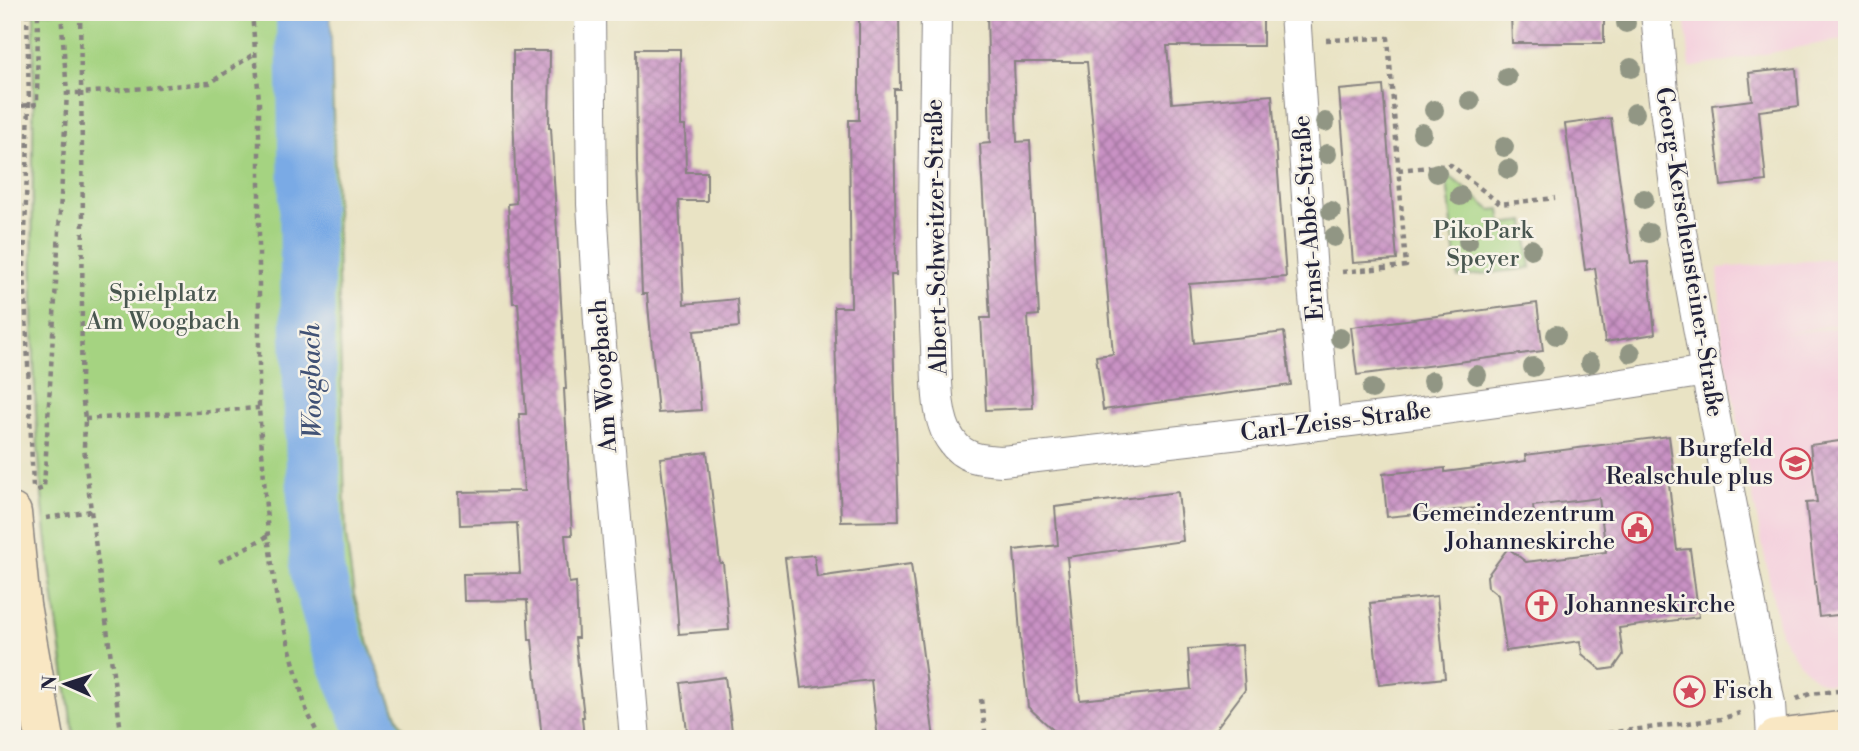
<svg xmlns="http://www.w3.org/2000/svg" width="1859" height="751" viewBox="0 0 1859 751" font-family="'Libre Bodoni',serif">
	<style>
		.built { fill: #f4cfdd }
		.park { fill: #a5d381; stroke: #647a5e; stroke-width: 2 }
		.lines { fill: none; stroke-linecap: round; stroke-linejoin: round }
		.river { stroke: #7aaae5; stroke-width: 54 }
		.building { fill: url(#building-cross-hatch) }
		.minor-casing { stroke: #868280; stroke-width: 32 }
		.secondary-casing { stroke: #868280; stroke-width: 41 }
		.path { stroke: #868280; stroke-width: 4.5; stroke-dasharray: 5 5; stroke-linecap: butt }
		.minor { stroke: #fff; stroke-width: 30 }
		.secondary { stroke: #f9e7c3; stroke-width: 38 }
		.tree { fill: #919684 }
		.labels { text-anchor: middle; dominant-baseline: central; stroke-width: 5; stroke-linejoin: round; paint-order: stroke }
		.street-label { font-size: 24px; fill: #22223b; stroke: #f7f3e8 }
		.park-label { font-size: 24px; fill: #495750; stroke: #f7f3e8 }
		.poi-label { font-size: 24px; fill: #22223b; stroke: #f7f3e8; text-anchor: end }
		.water-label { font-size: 26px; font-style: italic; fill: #415276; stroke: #f7f3e8 }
	</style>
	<defs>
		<pattern id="building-cross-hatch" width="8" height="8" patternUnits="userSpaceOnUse" patternTransform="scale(1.75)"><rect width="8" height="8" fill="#c992c4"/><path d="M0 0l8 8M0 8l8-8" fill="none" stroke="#a377a0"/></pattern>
	</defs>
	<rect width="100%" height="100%" fill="#f7f3e8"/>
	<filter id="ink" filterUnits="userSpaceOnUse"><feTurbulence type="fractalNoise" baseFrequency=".0143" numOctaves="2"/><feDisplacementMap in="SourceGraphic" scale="14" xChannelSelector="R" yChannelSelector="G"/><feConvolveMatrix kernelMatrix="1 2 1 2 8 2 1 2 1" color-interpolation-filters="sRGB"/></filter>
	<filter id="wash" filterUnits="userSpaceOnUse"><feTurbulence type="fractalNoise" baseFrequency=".00686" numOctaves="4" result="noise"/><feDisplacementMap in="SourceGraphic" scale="28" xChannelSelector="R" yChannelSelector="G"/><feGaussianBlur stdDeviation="1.57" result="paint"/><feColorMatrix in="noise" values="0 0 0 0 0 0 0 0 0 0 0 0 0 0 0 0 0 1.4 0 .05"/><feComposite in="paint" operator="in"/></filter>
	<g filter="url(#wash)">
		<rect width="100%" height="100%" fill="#e9e3c4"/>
		<path class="built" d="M1685,12H1847V56L1844,39L1690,68Z
			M1847,258V323L1781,334L1847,326V683L1827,684L1816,679L1799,663L1780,633L1722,342L1718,268Z"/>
		<path class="park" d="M34,12H330L346,536L354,595L375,663L399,720L409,739H74C57,623 39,507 35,390C30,264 34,138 34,12Z
			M1446,173L1491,210L1500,209L1502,224L1525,221L1531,268L1458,277Z"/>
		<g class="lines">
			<path class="river" d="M303,12L308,333L317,570L338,645L376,739"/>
		</g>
		<g id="blocks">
			<path class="building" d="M859,12H899L900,89H894L896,275H891L899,521L841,522L834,307H851L849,120H859Z
				M987,12H1263V46H1167L1172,103L1272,95L1286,277L1189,284L1194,343L1284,332L1291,385L1103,410L1096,356L1113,354L1087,62H1014L1017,142L1030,141L1039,315L1028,316L1033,408L986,410L981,318H990L980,144L990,143Z
				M1511,12H1604V43H1512Z
				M636,49H680V126H685L686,172H707V201H679L684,304L737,299L739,327L694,331L701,410L658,413L647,294H642L637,163Z
				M513,51H550L549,128H551L566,389H564L572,535H565L569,583L576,582L578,638H575L584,717H582L584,739H542L532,640H529L527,600L464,601L463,574L520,573L517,523L460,525L459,492L524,491L519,414H526L518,303H513L508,204L516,203L513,108Z
				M1796,68L1799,106L1759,111L1766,181L1721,186L1712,105L1752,100L1749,73Z
				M1383,86L1397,260L1353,263L1339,90Z
				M1611,118L1631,263L1648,262L1655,334L1605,342L1595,268L1585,270L1565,124Z
				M1537,303L1543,351L1357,375L1351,327Z
				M1669,436L1674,475L1668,476L1677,550L1690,549L1699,617L1619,628L1623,655L1614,668L1601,670L1582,654L1580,641L1506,651L1498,595L1488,587L1487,576L1508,548L1526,562L1606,552L1599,498L1533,506L1534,515L1478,522L1476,508L1387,517L1383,474L1445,468V472L1526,461L1525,455Z
				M1847,440V614L1819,617L1806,503L1817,502L1810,445Z
				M707,452L720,563H723L729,630L679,634L675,582L660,458Z
				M1178,492L1183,541L1067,557L1080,700L1191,689L1188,649L1242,645L1245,690L1211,735L1187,739H1063L1028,707L1021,648L1014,550L1058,545L1055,507Z
				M814,555L817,577L911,564L934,739H878L871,680L801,688L785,558Z
				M1437,596L1445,678L1379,685L1370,603Z
				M725,677L733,739H688L681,683Z"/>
		</g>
	</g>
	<g filter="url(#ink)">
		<use href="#blocks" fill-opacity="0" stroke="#868280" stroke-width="2"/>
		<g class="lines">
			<defs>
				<path id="minor" d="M590,12L592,204L599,322L635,739
					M936,12C935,124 930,236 936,347C937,374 935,418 951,440C963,459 982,460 1002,461C1237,435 1472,409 1706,371
					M1295,12L1312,274L1325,424
					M1656,12L1663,92L1680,226L1706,371L1770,704L1772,739"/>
				<path id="secondary" d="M12,513L21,605L45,739
					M1776,739L1847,730"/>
			</defs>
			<use href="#minor" class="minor-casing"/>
			<use href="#secondary" class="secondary-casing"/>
			<path class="path" d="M27,12L29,104L24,266L33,488
				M61,12L67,93H81L210,83L255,53
				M80,12L83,218L81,386L85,419L84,447L91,511L122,739
				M252,12L259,101V408L268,536L277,601L306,709L320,739
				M1326,40L1388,38L1406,266L1341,272
				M12,107L37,104L38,12
				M1398,170L1451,165L1500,204L1555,198
				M85,419L259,408
				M37,490L44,488L67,93
				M46,518L91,511
				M219,562L268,536
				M981,699L986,739
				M1796,699L1810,694L1847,690
				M1558,739L1721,719L1740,713"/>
			<use href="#minor" class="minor"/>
			<use href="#secondary" class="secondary"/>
		</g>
		<g class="tree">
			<circle cx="1626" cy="23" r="10"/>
			<circle cx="1631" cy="68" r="10"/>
			<circle cx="1507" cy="77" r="10"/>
			<circle cx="1470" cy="101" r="10"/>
			<circle cx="1434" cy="110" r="10"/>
			<circle cx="1635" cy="113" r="10"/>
			<circle cx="1325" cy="122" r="10"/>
			<circle cx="1422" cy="133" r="10"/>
			<circle cx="1504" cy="147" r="10"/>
			<circle cx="1327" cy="154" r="10"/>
			<circle cx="1508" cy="169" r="10"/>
			<circle cx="1437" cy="173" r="10"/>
			<circle cx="1460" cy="196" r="10"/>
			<circle cx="1644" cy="199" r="10"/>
			<circle cx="1331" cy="211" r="10"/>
			<circle cx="1649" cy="233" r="10"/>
			<circle cx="1334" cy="237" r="10"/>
			<circle cx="1468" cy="241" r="10"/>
			<circle cx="1531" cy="249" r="10"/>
			<circle cx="1556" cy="335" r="10"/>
			<circle cx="1340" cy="338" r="10"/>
			<circle cx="1631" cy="353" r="10"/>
			<circle cx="1590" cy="363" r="10"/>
			<circle cx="1533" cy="367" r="10"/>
			<circle cx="1477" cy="375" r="10"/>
			<circle cx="1432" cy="381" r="10"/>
			<circle cx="1372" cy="389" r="10"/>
		</g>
	</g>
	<defs>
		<symbol id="school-ring" viewBox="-11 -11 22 22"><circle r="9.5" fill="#f7f3e8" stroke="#d1495b" stroke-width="1.5"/><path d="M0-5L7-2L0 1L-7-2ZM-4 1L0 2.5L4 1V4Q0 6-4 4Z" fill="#d1495b"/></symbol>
		<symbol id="civic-ring" viewBox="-11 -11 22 22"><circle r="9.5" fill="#f7f3e8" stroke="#d1495b" stroke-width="1.5"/><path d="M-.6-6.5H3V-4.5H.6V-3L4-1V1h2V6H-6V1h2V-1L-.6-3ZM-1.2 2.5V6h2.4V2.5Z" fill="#d1495b"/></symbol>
		<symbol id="church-ring" viewBox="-11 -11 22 22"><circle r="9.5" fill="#f7f3e8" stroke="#d1495b" stroke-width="1.5"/><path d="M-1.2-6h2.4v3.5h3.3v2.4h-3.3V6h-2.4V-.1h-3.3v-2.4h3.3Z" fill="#d1495b"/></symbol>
		<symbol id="sight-ring" viewBox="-11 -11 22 22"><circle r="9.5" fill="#f7f3e8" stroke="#d1495b" stroke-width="1.5"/><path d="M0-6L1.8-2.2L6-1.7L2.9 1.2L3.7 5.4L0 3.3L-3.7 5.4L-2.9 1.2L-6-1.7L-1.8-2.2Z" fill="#d1495b"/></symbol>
	</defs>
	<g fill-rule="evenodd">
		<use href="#school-ring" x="1778" y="446" width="35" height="35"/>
		<use href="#civic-ring" x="1620" y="510" width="35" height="35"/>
		<use href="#church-ring" x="1524" y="588" width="35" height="35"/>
		<use href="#sight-ring" x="1672" y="674" width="35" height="35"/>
	</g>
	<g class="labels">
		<g class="street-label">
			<text transform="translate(1309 218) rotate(-94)">Ernst-Abbé-Straße</text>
			<text transform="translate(937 237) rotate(-91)">Albert-Schweitzer-Straße</text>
			<text transform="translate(1689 252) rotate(81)">Georg-Kerschensteiner-Straße</text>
			<text transform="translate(604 376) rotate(-94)">Am Woogbach</text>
			<text transform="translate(1336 422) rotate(-7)">Carl-Zeiss-Straße</text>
		</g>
		<g class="park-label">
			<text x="1483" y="231">PikoPark<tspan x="1483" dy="28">Speyer</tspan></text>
			<text x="163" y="294">Spielplatz<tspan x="163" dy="28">Am Woogbach</tspan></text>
		</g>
		<g class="poi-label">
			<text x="1773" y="449">Burgfeld<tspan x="1773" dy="28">Realschule plus</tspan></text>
			<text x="1615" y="514">Gemeindezentrum<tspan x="1615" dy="28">Johanneskirche</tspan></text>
			<text x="1565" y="605" text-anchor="start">Johanneskirche</text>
			<text x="1713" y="691" text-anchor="start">Fisch</text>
		</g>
		<g class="water-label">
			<text transform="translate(312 381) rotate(-91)">Woogbach</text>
		</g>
	</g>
	<rect width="1859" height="751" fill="none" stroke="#f7f3e8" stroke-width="42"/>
	<g transform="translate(66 684) rotate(273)" stroke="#f7f3e8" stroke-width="5" paint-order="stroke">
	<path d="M0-5L12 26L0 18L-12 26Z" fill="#22223b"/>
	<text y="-10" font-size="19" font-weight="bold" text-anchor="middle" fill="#22223b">N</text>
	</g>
</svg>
